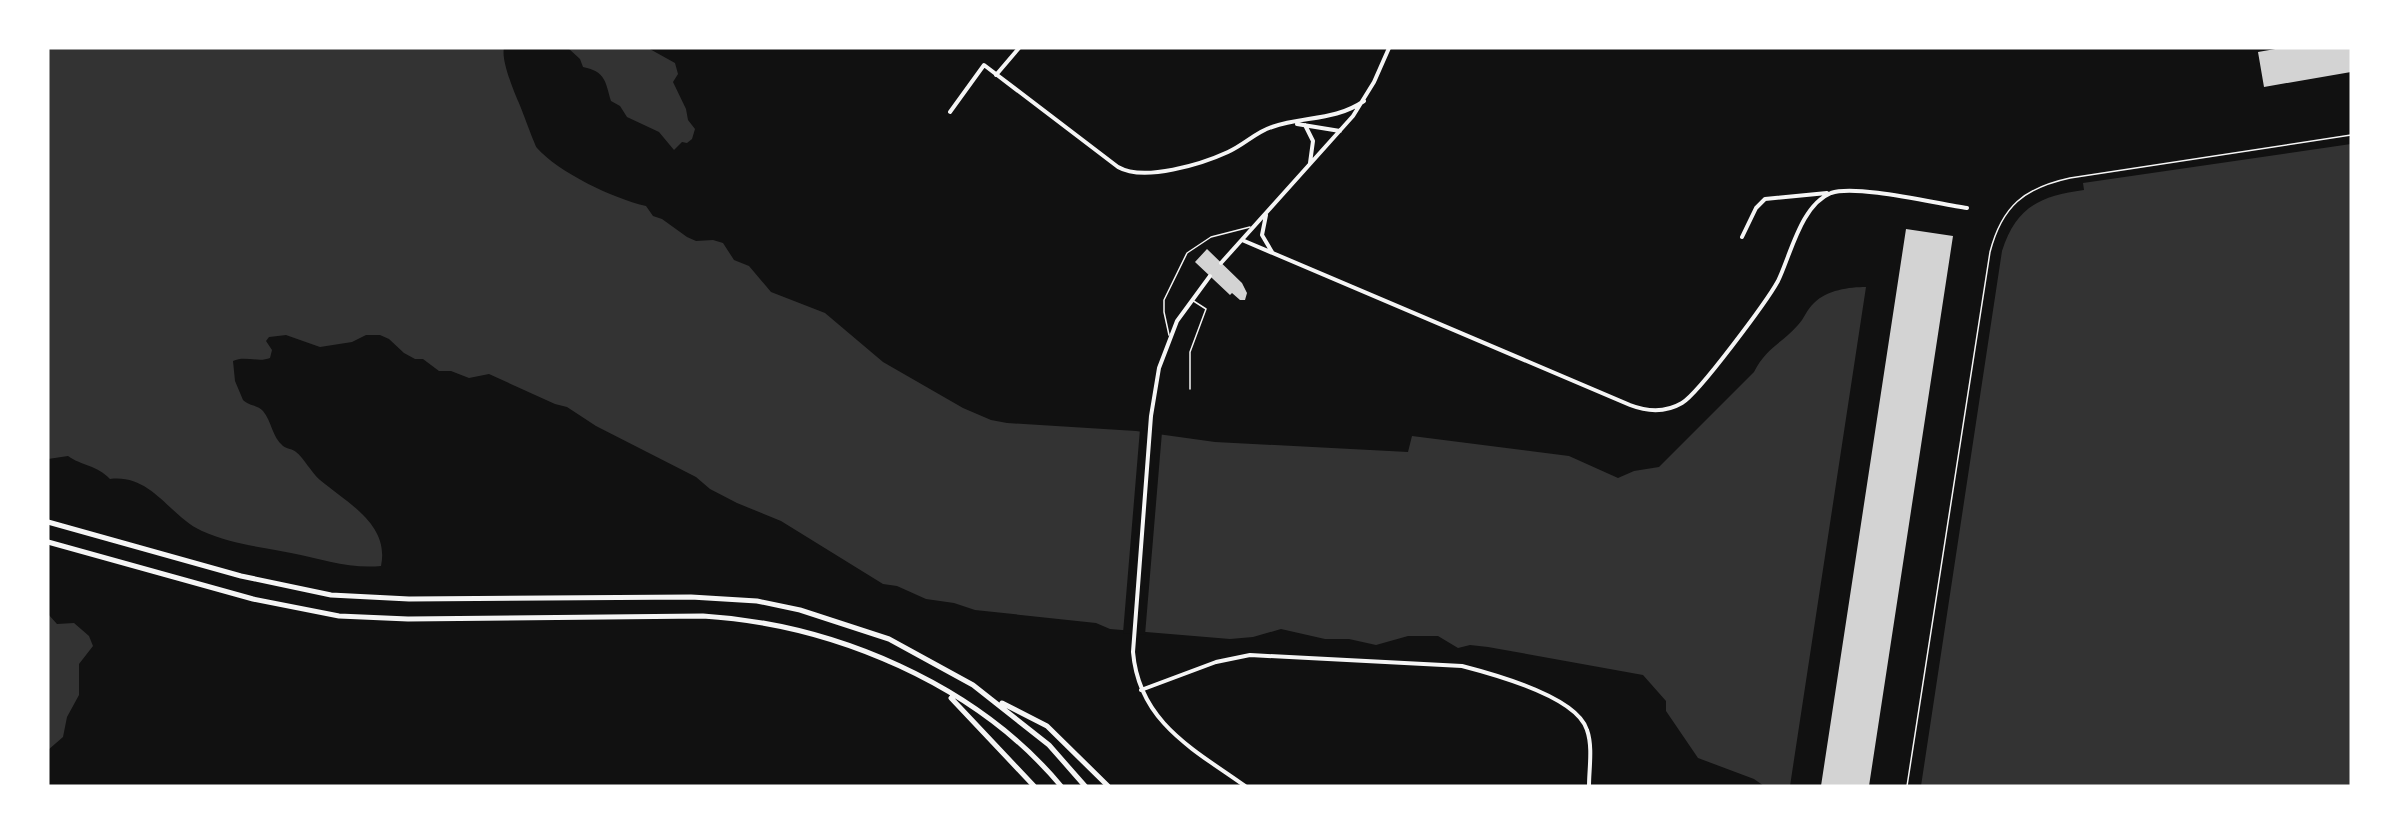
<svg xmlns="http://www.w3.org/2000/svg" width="2399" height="834" viewBox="0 0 2399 834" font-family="Poppins,sans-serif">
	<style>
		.water { fill: #333 }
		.pier { fill: #111 }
		.building { fill: #d3d3d3 }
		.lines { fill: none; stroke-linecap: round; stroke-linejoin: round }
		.service { stroke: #f5f5f5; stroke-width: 1.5 }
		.minor { stroke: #f5f5f5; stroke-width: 4 }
		.secondary { stroke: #f5f5f5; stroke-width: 5 }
	</style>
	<rect width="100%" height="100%" fill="#111"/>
	<path class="water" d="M48,48H504C501,60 513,89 518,101C522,109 534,144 537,148C558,172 614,199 646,206L653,216L662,219L687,237L696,241L713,240L723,243L734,260L749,266L771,292L825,313L883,362L963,408L991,420L1007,423L1136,431L1215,442L1408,452L1412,436L1569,456L1618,478L1634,471L1659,467L1754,372C1766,348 1781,344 1798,325C1804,319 1807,309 1814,303C1827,290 1849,287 1866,287L1790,786H1764L1754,779L1698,758L1666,711V701L1643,675L1488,647L1470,645L1458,648L1438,636H1408L1376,645L1349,639H1325L1281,629L1253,637L1230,639L1110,629L1096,623L975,610L954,603L926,599L897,586L883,584L781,521L737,503L710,489L696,477L596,426L567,407L555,404L489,374L469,378L451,371H439L423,359H415L404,353L389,339L380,335H366L352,342L320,347L286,335L269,337L266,341L272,350L270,358C258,363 245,355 233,361L235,381L243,400C249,406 258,405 263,411C272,422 272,437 283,446C287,449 293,449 296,452C302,456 312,473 320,480C346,502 390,524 381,566C350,569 321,559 291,553C261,547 231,544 202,531C169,516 152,474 110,479C97,465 82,466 68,456L48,459Z
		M568,48H648L675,63L678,74L673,82L686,109L688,120L695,129L692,139L687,143L682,142L674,150L659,132L627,117L620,106L611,101C605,81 606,72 583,67L580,59Z
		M2351,144V786H1921L2002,251C2016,207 2040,196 2084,190L2083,183Z
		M48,614L57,624L74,623L89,636L93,646L79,664V695L67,717L63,737L48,750Z"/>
	<path class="pier" d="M1140,429L1162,432L1145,635L1123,633Z"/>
	<path class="building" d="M2281,48H2351V72L2264,87L2258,52Z
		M1906,229L1953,236L1869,786H1821Z
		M1207,249L1242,283L1247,293L1245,300H1240L1232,293L1230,295L1195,262Z"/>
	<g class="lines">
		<path class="service" d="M1169,335L1164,312V300L1187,253L1211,237L1250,227
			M1190,389V352L1206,309L1192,300
			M1907,786L1990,252C2002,206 2024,188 2070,178L2351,135"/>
		<path class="minor" d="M996,75L1019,48
			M950,112L984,65L1118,167C1144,182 1202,164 1228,152C1244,145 1256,132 1272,127C1304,116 1335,121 1364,101
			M1297,124L1340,131
			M1305,125L1313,141L1310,163
			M1266,215L1262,235L1272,252
			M1742,237L1756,208L1765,199L1827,193
			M1242,240L1630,405C1648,412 1665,413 1682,403C1699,393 1767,301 1778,281C1791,254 1801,205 1831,193C1856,184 1938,204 1967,208
			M1221,263L1353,116L1374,82L1389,48
			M1210,276L1177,321L1159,368L1151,416L1133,652C1139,722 1193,749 1245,786
			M1141,690L1216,662L1250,655L1462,666C1493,674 1577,697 1587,730C1593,747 1589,769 1589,786"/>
		<path class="secondary" d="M48,522L241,576L331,595L409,599L691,597L757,601L800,610L889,639L973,685L1049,745L1085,786
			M48,542L253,599L339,616L408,619L703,616C834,624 976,684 1061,786
			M951,698L1034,786
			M1002,703L1047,726L1108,786"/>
	</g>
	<rect width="2399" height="834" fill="none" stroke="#ffffff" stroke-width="99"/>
</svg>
